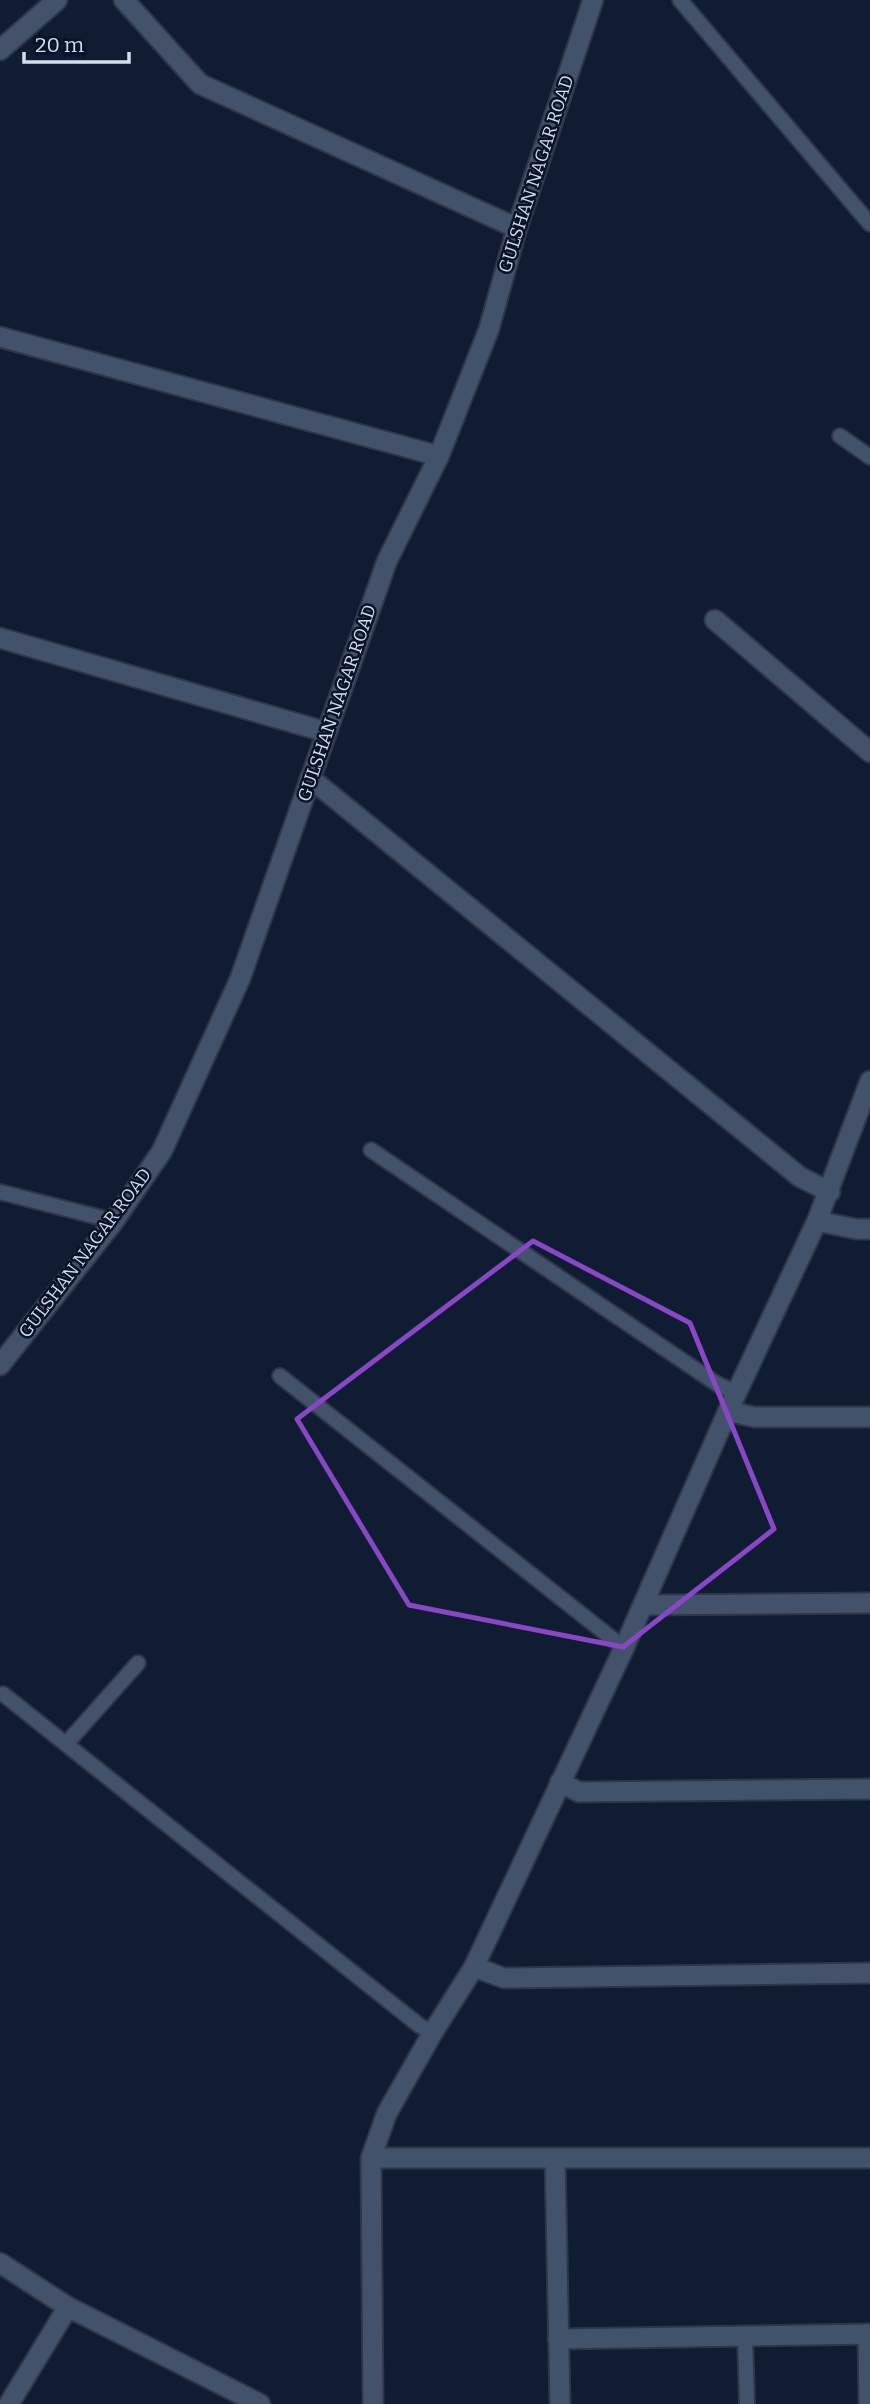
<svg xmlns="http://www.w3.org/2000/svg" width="870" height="2404" viewBox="0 0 870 2404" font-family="Bitter,serif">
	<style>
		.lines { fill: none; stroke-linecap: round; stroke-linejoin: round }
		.service-casing { stroke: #303648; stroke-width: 18 }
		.minor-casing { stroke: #303648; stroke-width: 23 }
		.tertiary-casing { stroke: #303648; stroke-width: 23 }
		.service { stroke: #43526b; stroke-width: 14 }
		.minor { stroke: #43526b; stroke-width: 19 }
		.tertiary { stroke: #43526b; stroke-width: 19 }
		.marked { fill: none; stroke: #8847c6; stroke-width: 5; stroke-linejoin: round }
		.labels { text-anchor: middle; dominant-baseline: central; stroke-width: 5; stroke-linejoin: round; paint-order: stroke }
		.street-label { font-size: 18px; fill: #d5deed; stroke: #081328 }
	</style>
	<rect width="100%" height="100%" fill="#101c32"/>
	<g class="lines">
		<defs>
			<path id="service" d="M680,0L870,224
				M840,436L870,457
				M371,1150L717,1384L737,1393
				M0,1192L114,1221
				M280,1376L624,1648
				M3,1694L420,2026L433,2032
				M66,1744L138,1663
				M745,2336L747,2404"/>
			<path id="minor" d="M124,0L200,84L517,228
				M0,50L57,0
				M0,337L439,456
				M715,620L870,752
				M0,638L326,732
				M310,778L800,1177L830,1192
				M817,1221L856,1229H870
				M728,1411L754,1417H870
				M644,1605L870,1603
				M560,1782L579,1792L870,1789
				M474,1967L504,1978L870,1973
				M371,2158H870
				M555,2158L560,2404
				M0,2263L68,2307L260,2404
				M868,2334L869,2404
				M558,2339L870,2334
				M9,2404L68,2307
				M373,2404L371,2158L387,2113L433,2032L474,1967L624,1648L728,1411L817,1221L870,1081"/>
			<path id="tertiary" d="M0,1365L114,1221L162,1151L240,979L387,561L439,456L489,329L517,228L593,0"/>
		</defs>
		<use href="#service" class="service-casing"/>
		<use href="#minor" class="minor-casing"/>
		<use href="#tertiary" class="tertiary-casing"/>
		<use href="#service" class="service"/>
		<use href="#minor" class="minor"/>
		<use href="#tertiary" class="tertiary"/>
	</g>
	<path class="marked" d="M533,1241L690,1323L774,1529L623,1647L409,1605L297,1419Z"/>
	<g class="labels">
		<g class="street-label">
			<text transform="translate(536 174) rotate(-72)">GULSHAN NAGAR ROAD</text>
			<text transform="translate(337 703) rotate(-71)">GULSHAN NAGAR ROAD</text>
			<text transform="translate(85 1253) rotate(-53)">GULSHAN NAGAR ROAD</text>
		</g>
	</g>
	<path d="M24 52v10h105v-10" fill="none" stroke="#d5deed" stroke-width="3.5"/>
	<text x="35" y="52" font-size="21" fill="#d5deed" stroke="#081328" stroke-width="5" paint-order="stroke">20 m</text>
</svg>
